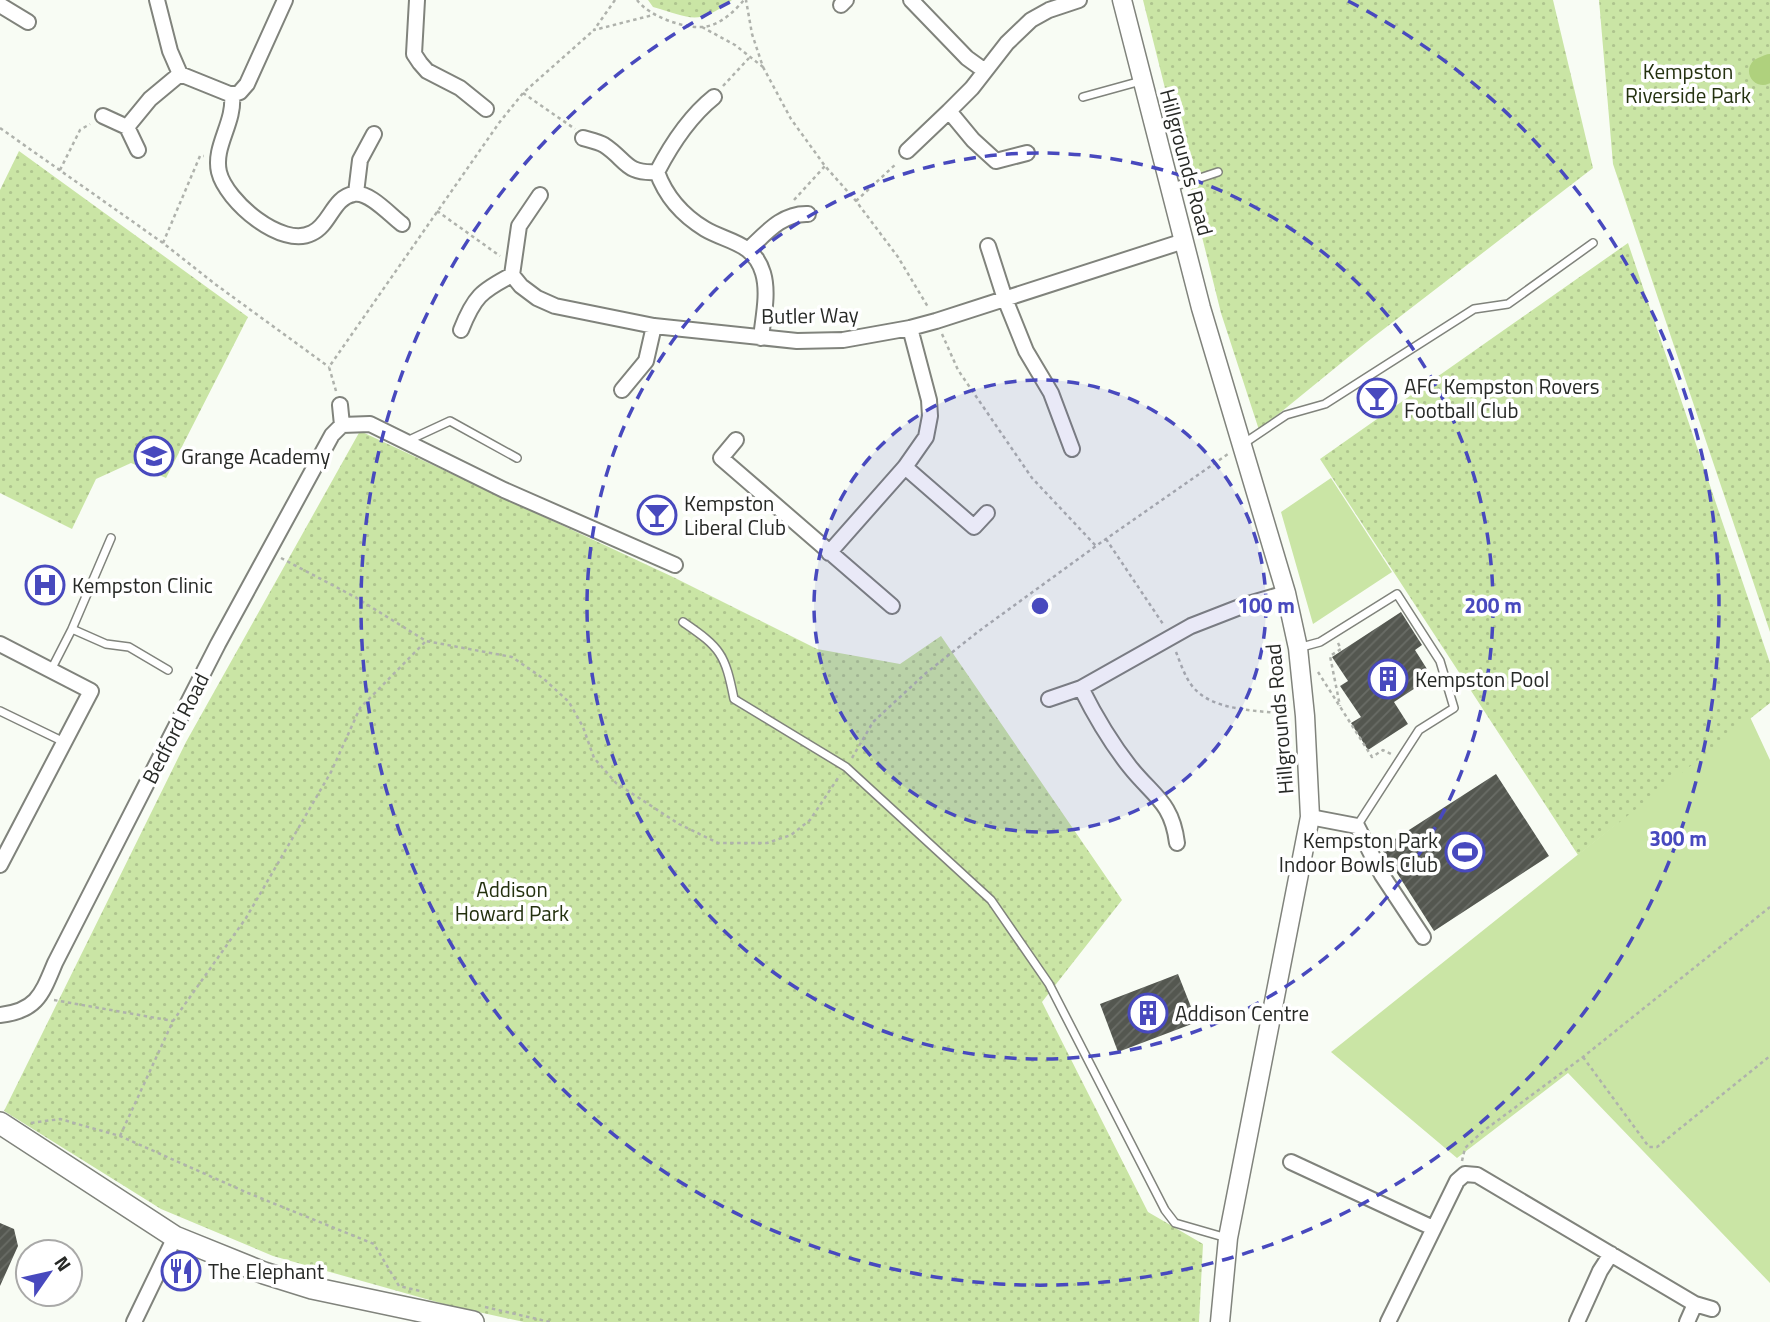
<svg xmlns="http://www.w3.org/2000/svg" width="1770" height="1322" viewBox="0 0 1770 1322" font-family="'Titillium Web',sans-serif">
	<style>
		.green { fill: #cae5a5 }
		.park { fill: url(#park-dots) }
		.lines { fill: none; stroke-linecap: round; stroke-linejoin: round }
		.river { stroke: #afd17d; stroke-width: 28 }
		.building { fill: url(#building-hatch) }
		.service-casing { stroke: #80837c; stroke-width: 10 }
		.minor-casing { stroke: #80837c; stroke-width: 18 }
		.tertiary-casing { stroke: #80837c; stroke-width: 21 }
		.secondary-casing { stroke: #80837c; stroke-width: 24 }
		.path { stroke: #afb2ac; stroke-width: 2.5; stroke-dasharray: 3.5 3.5; stroke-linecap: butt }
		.service { stroke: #fff; stroke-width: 7 }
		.minor { stroke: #fff; stroke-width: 14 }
		.tertiary { stroke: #fff; stroke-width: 18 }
		.secondary { stroke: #fff; stroke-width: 21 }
		.ring { fill: none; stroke: #4849be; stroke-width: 3.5; stroke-dasharray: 12 9 }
		.labels { text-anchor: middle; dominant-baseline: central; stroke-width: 7; stroke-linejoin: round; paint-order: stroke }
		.park-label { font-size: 21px; fill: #24310f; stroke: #fff }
		.street-label { font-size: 21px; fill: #272926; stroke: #fff }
		.poi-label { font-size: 21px; fill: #272926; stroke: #fff; text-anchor: start }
		.centre { fill: #4849be; stroke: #fff; stroke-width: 3.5 }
		.ring-label { font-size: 21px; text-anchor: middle; font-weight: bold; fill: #4849be; stroke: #fff; stroke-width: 7; stroke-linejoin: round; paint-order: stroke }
	</style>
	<defs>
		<pattern id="park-dots" width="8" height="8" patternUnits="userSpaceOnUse" patternTransform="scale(1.75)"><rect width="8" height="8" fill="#cae5a5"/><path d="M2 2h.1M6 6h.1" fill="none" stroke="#aec48e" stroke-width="1.8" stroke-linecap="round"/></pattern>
		<pattern id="building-hatch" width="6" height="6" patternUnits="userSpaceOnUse" patternTransform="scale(1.75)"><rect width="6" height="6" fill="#545750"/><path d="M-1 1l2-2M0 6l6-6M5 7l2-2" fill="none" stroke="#696c66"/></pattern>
	</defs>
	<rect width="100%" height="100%" fill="#f8fcf4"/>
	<path class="green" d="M1331,478L1392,572L1313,624L1281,512Z
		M1750,717L1770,760V1283L1568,1073L1457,1158L1331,1052Z"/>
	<path class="park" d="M648,0H732C697,26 692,18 653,7Z
		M1143,0H1553L1593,168L1367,342L1259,430L1221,313Z
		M1599,0H1770V632L1613,164Z
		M19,151L248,317L166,478L131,463L96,479L72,529L0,493V190Z
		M1628,243L1770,663V703L1578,855L1320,459Z
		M360,431L673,577L817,649L900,664L941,636L1122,900L1042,1002L1148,1212L1203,1244L1199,1322H524L451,1306L273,1256L161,1209L4,1111L186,742Z"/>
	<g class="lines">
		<path class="river" d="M1763,71L1770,68"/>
	</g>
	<path class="building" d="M1401,612L1422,645L1415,650L1432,677L1394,702L1408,724L1368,750L1351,723L1361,717L1340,686L1348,681L1332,657Z
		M1496,774L1549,856L1434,931L1381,848Z
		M1178,974L1197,1022L1118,1052L1100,1004Z
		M0,1223L14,1229L18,1246L0,1286Z"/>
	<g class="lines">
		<defs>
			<path id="service" d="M1083,97L1141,81
				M1170,188L1218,172
				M407,441L450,421L517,458
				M1243,444L1286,415L1325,404L1474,309L1508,304L1593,243
				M683,622C721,648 725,654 734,699L846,767L991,900L1049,984L1165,1210L1175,1223L1227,1238
				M72,629L111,538
				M1298,648L1320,642L1397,594L1440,661L1454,708L1419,730L1357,826
				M51,670L72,629L106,644L129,647L168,670
				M0,711L64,742"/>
			<path id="minor" d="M157,0L170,51L180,74L232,95
				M417,0L414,54L420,63L427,71L460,88L486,109
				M911,0L967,58L985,71
				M0,5L28,22
				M841,5L846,0
				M232,95C235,123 213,146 219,172C226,201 282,249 312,233C330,225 333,197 354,194C369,191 390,215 402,224
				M232,95L240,92L247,84L285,0
				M714,97C689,117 672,143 657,172C666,197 682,215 705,229C727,242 754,242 763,273C769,293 763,318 761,338
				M103,116L127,127L150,99L180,74
				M127,127L138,150
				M583,138C590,140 599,142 604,145C627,160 625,174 657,172
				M907,151L949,111
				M1027,153L996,161L973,140L949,111L972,88L1007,43L1031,20L1049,10L1079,0
				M356,193L360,160L374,134
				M540,195L519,226L512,275L521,286L537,298L555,306L654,326L797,341L843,340L910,328L936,321L1184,241
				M988,246L1005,299L1026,351L1051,393L1072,449
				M748,250C766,233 782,213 808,214
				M461,330C474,297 481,291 512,275
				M622,390L646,361L654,326
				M342,425L370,424L504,490L675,565
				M736,440L721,458L892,606
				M905,467L974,527L987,513
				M829,553L905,467L926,437L930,416L929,400L910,328
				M0,644L91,691L0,865
				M1081,688C1095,716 1111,743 1130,767C1153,796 1172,802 1177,843
				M1049,699L1081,688L1191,626L1245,605L1286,593
				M1310,817L1357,826L1382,875L1423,937
				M0,1015C37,1011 42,994 55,963L218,644L332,435L342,425L340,405
				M1291,1162L1433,1228
				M134,1322L175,1237
				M1388,1322L1457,1181L1465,1174L1477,1175L1695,1304L1712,1309
				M1577,1322L1600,1271L1611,1254
				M1687,1322L1695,1304"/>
			<path id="tertiary" d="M1122,0L1201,308L1286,593L1298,648L1305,716L1310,817L1228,1238L1220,1322"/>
			<path id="secondary" d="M0,1123L175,1237L264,1273L312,1288L473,1322"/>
		</defs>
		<use href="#service" class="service-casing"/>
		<use href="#minor" class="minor-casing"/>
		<use href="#tertiary" class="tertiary-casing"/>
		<use href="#secondary" class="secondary-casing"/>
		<path class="path" d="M615,0L594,30L653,15
			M637,0C649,16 682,28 702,27C719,26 734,12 744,0
			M702,27L735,45L763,67L752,34L746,0
			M763,67L791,119L825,166L856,201L898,257L928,307
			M723,86L749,58
			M523,93L575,129
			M0,128L163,243L215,284L329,367
			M60,170L80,130L90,124
			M794,200L825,166
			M856,201L897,163
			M437,211L500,256
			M163,243L200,156H204
			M942,334L958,370L1032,478L1096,546
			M336,391L329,367L499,123L523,93L594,30
			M1106,539L1163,624
			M281,558L355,597L426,641L512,657L544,679L569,702L583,727L594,758L616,783L679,824L718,843H767L791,835L810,820L840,775
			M1338,643L1341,649L1330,656L1340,706
			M1176,652C1180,662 1184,674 1190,683C1209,712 1257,710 1288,714
			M1318,672L1372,757L1383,750L1391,754
			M852,758L873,722L926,673L979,631L1096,546L1228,454
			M54,1000L173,1021
			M1583,1057L1649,1147H1657L1770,1056
			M31,1123L60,1119L120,1136L248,1193L374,1244L399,1286L420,1291
			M120,1136L173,1021L246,918L331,772L360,708L425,642
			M1462,1161L1465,1148L1482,1132L1583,1057L1770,907
			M485,1307L550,1322"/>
		<use href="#service" class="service"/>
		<use href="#minor" class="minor"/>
		<use href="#tertiary" class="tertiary"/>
		<use href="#secondary" class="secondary"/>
	</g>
	<circle cx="1040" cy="606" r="226" fill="#4849be" fill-opacity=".12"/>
	<g class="ring">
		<circle cx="1040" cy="606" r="226"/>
		<circle cx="1040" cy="606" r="453"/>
		<path d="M1348 1A679 679 0 1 1 732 1"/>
	</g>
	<defs>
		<symbol id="bar-ring" viewBox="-11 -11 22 22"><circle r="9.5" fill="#fff" stroke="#4849be" stroke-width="1.5"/><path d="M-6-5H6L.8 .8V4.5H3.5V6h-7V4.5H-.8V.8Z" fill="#4849be"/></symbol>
		<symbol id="school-ring" viewBox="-11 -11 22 22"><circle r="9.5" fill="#fff" stroke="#4849be" stroke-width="1.5"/><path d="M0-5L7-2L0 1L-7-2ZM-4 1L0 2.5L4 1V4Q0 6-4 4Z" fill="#4849be"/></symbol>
		<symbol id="hospital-ring" viewBox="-11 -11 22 22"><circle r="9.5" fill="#fff" stroke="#4849be" stroke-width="1.5"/><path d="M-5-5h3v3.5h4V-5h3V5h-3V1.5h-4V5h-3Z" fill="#4849be"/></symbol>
		<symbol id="building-ring" viewBox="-11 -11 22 22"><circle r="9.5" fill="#fff" stroke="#4849be" stroke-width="1.5"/><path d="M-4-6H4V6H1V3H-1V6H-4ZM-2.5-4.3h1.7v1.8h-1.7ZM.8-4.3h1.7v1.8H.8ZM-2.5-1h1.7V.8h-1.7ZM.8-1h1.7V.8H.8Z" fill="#4849be"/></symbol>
		<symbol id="stadium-ring" viewBox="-11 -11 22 22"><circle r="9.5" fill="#fff" stroke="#4849be" stroke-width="1.5"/><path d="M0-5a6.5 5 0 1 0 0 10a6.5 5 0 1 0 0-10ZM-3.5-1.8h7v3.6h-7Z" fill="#4849be"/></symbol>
		<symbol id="restaurant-ring" viewBox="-11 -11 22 22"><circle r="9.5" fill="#fff" stroke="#4849be" stroke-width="1.5"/><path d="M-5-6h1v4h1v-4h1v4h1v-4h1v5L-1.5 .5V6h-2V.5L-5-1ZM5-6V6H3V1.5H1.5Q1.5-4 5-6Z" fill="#4849be"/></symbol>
	</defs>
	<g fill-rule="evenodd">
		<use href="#bar-ring" x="1355" y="376" width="44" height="44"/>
		<use href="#school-ring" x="132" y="434" width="44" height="44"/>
		<use href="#bar-ring" x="635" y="493" width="44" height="44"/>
		<use href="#hospital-ring" x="23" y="563" width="44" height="44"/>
		<use href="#building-ring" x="1366" y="657" width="44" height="44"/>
		<use href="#stadium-ring" x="1443" y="830" width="44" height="44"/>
		<use href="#building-ring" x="1126" y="991" width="44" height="44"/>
		<use href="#restaurant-ring" x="159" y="1249" width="44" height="44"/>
	</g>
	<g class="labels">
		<g class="park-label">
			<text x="1688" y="71">Kempston<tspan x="1688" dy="24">Riverside Park</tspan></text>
			<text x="512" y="889">Addison<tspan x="512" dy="24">Howard Park</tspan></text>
		</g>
		<g class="street-label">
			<text transform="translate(1187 162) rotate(75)">Hillgrounds Road</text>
			<text transform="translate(810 315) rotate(-1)">Butler Way</text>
			<text transform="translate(1279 719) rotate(-95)">Hillgrounds Road</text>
			<text transform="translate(175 728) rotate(-63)">Bedford Road</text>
		</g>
		<g class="poi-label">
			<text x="1404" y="386">AFC Kempston Rovers<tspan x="1404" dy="24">Football Club</tspan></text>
			<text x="181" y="456">Grange Academy</text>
			<text x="684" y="503">Kempston<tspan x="684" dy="24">Liberal Club</tspan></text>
			<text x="72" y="585">Kempston Clinic</text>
			<text x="1415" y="679">Kempston Pool</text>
			<text x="1438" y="840" text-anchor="end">Kempston Park<tspan x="1438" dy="24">Indoor Bowls Club</tspan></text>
			<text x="1175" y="1013">Addison Centre</text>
			<text x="208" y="1271">The Elephant</text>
		</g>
	</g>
	<circle cx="1040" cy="606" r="10" class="centre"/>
	<g class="ring-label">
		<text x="1266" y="613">100 m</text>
		<text x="1493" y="613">200 m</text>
		<text x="1678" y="846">300 m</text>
	</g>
	<g transform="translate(49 1273) rotate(56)"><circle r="33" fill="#ffffff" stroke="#a9a9a8" stroke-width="2"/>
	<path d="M0-5L12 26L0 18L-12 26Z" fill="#4849be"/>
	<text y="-10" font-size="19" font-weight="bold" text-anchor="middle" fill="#272926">N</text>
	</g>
</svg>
